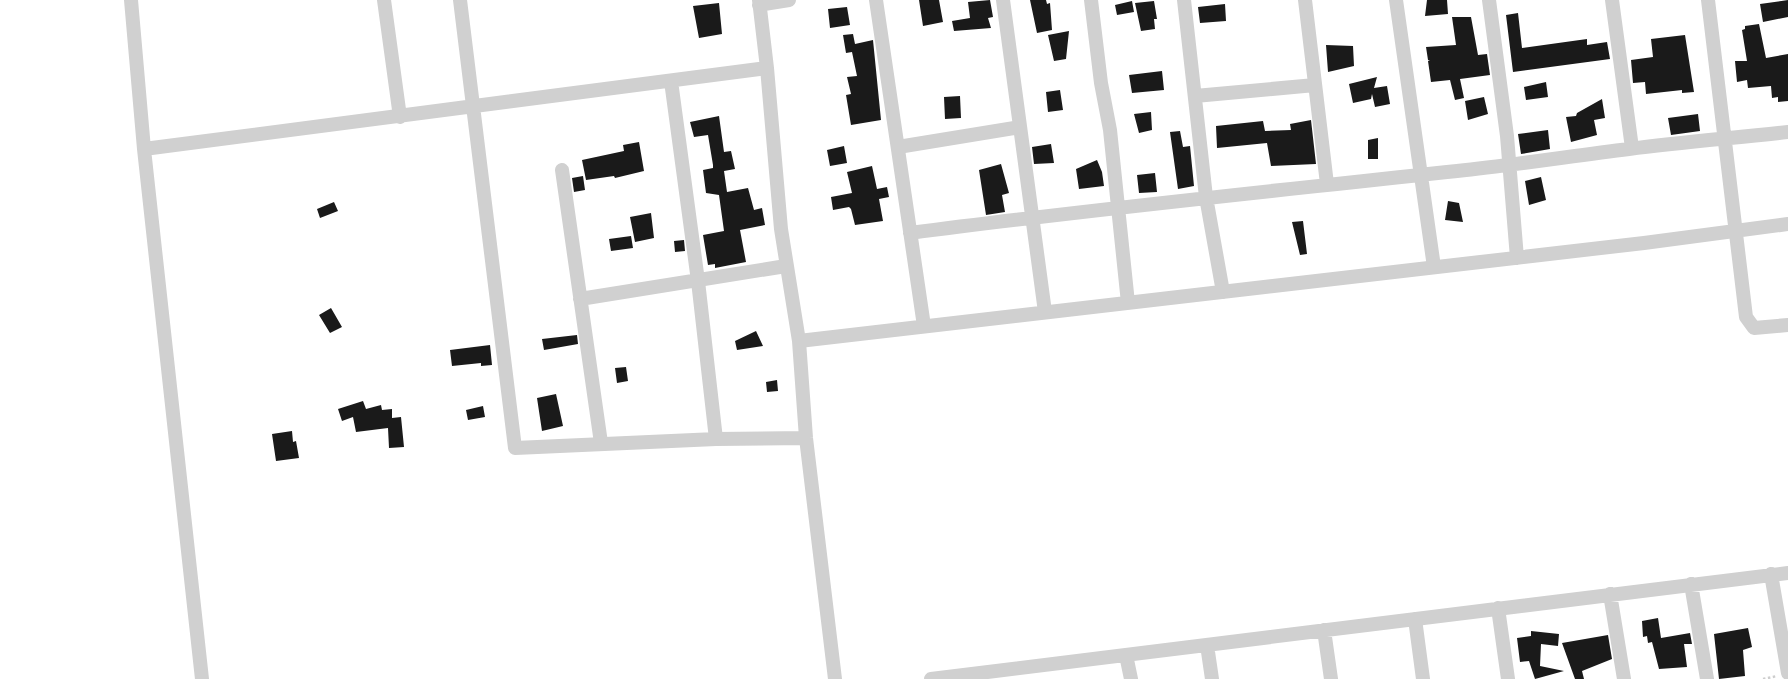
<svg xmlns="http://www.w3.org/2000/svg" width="1788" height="679" viewBox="0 0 1788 679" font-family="Barlow,sans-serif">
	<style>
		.building { fill: #1a1a1a }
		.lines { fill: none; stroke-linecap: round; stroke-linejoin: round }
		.path { stroke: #cdcdcd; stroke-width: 2.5; stroke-dasharray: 2.5 2.5; stroke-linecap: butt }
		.street { stroke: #d0d0d0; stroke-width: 14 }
	</style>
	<rect width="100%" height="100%" fill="#fff"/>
	<path class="building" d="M919,0H939L943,22L923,26Z
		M990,0L993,17L988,18L991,28L954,31L952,21L970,18L968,2Z
		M1030,0H1046L1047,4L1050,3L1052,30L1037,33Z
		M1427,0H1447L1448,14L1425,16Z
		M1788,0V17L1763,22L1760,4Z
		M1132,1L1134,12L1117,15L1115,5Z
		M1154,1L1157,19H1154L1155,29L1141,31L1135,3Z
		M719,3L722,34L699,38L693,6Z
		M1225,4L1226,21L1200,23L1198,7Z
		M847,7L850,25L830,28L828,9Z
		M1518,13L1522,48L1587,39V45L1607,42L1610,59L1513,72L1506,15Z
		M1452,17H1471L1478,55L1487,54L1490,75L1460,79L1464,98L1455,100L1450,80L1431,82L1428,61L1430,60H1428L1426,47L1456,45Z
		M1759,24L1766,58L1788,54V101L1778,102V97L1772,98L1771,86L1748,88L1747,80L1737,82L1735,61H1747L1742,30L1745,29V26Z
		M1069,31L1066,59L1054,61L1048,35Z
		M853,34L855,44L873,40L881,120L851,125L846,95L851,94L847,77L857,76L852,52L846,53L843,35Z
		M1685,35L1694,92L1682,93V90L1646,94L1645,82L1633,83L1631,60L1653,57L1651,39Z
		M1326,45L1353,46L1354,66L1328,72Z
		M1162,71L1164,90L1132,93L1129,75Z
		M1377,77L1374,88L1387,86L1390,104L1375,107L1372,94L1371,99L1353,103L1349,84Z
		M1546,82L1548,97L1526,100L1524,87Z
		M1060,90L1063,110L1048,112L1046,92Z
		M960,96L961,118L945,119L944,97Z
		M1484,97L1488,114L1468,120L1465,101Z
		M1602,99L1605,118L1594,120L1597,135L1571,142L1566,117L1576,116L1577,113Z
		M1151,112L1152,130L1139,133L1134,114Z
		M1698,114L1700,131L1671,135L1668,118Z
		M719,116L724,152L731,151L735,169L724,171L727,192L748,188L754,210L762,208L765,225L740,230L746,262L715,268V264L708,265L703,235L724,231L719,195L706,193L703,170L713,168V165L708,135L694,137L690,122Z
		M1311,120L1316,164L1271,166L1267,143L1217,148L1216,126L1263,121L1265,131L1291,130L1290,124Z
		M1548,130L1550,149L1521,154L1518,134Z
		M1180,131L1183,147L1190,146L1194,186L1178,189L1170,132Z
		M1378,138V159H1368V140Z
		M639,142L644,171L615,178L614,176L586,180L582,160L624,151L623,145Z
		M1051,144L1054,163L1034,164L1032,147Z
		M844,146L847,163L830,166L827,150Z
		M1097,160L1102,172L1104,186L1079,189L1076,169Z
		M1001,164L1009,193L1002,195L1005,212L986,215L979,170Z
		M872,166L877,189L887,187L889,197L879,199L883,221L855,225L851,209L849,207L833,210L831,197L852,193L847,172Z
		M1155,173L1157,192L1139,193L1137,175Z
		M583,176L585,190L574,192L572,178Z
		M1541,177L1546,200L1529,205L1525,181Z
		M1448,201L1459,203L1463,222L1445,220Z
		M334,202L338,211L320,218L317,209Z
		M651,213L654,238L635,242L630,217Z
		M1303,221L1307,254L1300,255L1292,222Z
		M631,236L633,248L611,251L609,239Z
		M684,240L685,251L675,252L674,241Z
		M331,308L342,327L330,333L319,315Z
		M756,331L763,346L737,350L735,341Z
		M577,335L578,344L544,350L542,339Z
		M490,345L492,365L481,366V363L452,366L450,350Z
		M626,367L628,381L617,383L615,368Z
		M777,380L778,391L767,392L766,382Z
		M556,394L563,426L542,431L537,398Z
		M363,401L366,409L381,405L382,410L392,409V418L401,417L404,447L389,448L388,428L356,432L353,417L342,421L338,409Z
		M483,406L485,417L468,420L466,410Z
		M292,431L293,442L296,441L299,458L276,461L272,434Z
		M1658,618L1661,638L1690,633L1692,644H1684L1687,667L1659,669L1652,642L1648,643L1647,636L1643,637L1642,621Z
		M1748,628L1752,647L1743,650L1745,676L1719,679L1714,634Z
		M1531,631L1559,634L1558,646L1541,644L1540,666L1564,671L1535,679L1529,661L1520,662L1517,638L1531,636Z
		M1608,635L1612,659L1582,671L1584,679H1575L1562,643Z"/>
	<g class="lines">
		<path class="path" d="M1763,679L1777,676"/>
		<path class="street" d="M131,0L144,149L202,679
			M384,0L400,117
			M460,0L515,448L716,439L806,438
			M759,0L767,68L781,229L799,341L806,438L835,679
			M876,0L924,326
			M1003,0L1045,312
			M1091,0L1101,83L1110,130L1128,303
			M1184,0L1206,197L1223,292
			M1305,0L1327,184
			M1396,0L1434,267
			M1489,0L1507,136L1517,258
			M1612,0L1632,148
			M1708,0L1746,317L1754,328L1788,325
			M759,5L789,0
			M671,81L698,281L716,439
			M1195,96L1315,85
			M898,147L1020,127
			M144,149L767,68
			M562,170L601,443
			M910,233C1092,209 1275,191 1457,171C1515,165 1572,156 1629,149C1682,142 1735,138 1788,132
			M580,299L786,266
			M799,341L1644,243L1788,224
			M1771,574L1788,673
			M1691,584L1707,679
			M1610,594L1624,679
			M1498,608L1508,679
			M1415,619L1423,679
			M1324,630L1331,679
			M1207,645L1212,679
			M1126,655L1131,679
			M931,679L1788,573"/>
	</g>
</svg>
